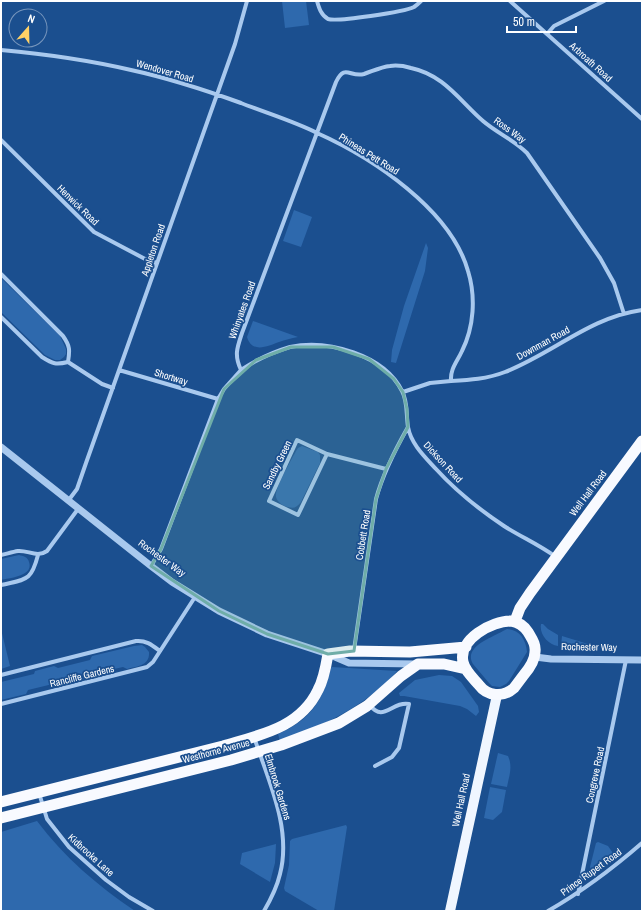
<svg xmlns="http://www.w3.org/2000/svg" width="643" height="912" viewBox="0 0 643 912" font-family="'Archivo Narrow',sans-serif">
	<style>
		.green { fill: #2e69ad }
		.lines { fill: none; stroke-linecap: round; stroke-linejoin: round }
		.minor { stroke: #a9c9ee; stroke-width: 4 }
		.tertiary { stroke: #a9c9ee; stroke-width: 7 }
		.primary { stroke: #f0f6ff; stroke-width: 10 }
		.trunk { stroke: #f8faff; stroke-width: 11 }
		.marked { fill: #6fada8; fill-opacity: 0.2; stroke: #6fada8; stroke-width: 3; stroke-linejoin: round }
		.labels { text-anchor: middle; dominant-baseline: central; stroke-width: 3.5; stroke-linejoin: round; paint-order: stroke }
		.street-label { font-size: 10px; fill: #fff; stroke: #1b4f8f }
	</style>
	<rect width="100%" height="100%" fill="#1b4f8f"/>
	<path class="green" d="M282,1H306L309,25L285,28Z
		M294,210L312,217L301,247L283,241Z
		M426,243L428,248L425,271L396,363L391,362L392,350L404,306Z
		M1,278L60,336L66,349V354L64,357L60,360H55L45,355L1,312Z
		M253,321L298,337C291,338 285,340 279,342C268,346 252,354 247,337Z
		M302,446L318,452L320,455V463L301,502C297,507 294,509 288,507C283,506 277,502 276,497C274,489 292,459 296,451L298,448Z
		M19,555C23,556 28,557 29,562C34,576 10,578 1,580V559Z
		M541,624H543L548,629L558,635V646C548,645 539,634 541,624Z
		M1,629L10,666L1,669Z
		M507,629C520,630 526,640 527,652L509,681L506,684L500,687L492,686L489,683L473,664C463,647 491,638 503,631Z
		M562,636L588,644L590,646L588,648L561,646Z
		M142,645L145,647L149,652C150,666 137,666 127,669L123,667L91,674L89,678L64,684L61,682L28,690L26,694L1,700V682L34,674L35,671L54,666L58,668L90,660L92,656L134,646Z
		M332,667L397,671C391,679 382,686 375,692C344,717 316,727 280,741L278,734C310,720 323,701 331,668Z
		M439,675L452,676L461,682L478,706L479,712L476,716L467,709L460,706L404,696H400L399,693L415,680Z
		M498,753L508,756C513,767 509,776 507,787L491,784Z
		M490,787L506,790L502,812L493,820L484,818Z
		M37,821C65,858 97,885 135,911H1V832Z
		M346,825L347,827L334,911H319L285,891L284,888L289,865L290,841L292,839Z
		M598,842L608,846L615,856L595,873H593L591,872L590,867L596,843Z
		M276,844L275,863L270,882L240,864L242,853Z"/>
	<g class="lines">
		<path class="minor" d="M317,1C319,8 321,15 328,19C337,22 404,12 414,7C417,5 419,3 421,1
			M510,1L642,119
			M547,34L554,26L604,1
			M1,50C45,54 88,60 131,70C168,78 205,90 241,103C266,113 293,121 317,133C373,158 451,210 468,271C476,297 474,327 462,351C457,362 450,369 451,381L430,383L403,392
			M1,140L94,232L147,260L157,263
			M1,274L63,336C70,346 70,350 68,362C56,365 53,364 42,357L1,317
			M68,362L102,384L113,388
			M119,370L218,399
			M241,370C256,360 273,352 290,347C328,339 384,355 402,391C408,402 406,415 408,427C411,444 425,457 436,469C456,491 480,510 504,526C521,537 538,544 556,557
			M451,381C469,380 487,379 505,372C552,354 590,317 642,310
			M327,454L298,515L269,501L297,440L327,454L386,469
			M68,501L77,489L86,463L235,44L247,1
			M1,555C6,554 12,552 18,551C28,550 37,558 47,551L78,509
			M151,566L161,549L218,399L224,389L241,370C234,355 237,348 242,333L336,82C345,63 350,78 364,74C373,71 381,67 390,66C397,65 404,66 411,68C444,75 459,100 483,121C497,133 514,140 527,153L600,258L614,283L624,314
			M1,585C26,579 31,582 38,555
			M354,650L376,499C383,473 395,450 408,427
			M1,675L136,641C146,640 152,645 160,651
			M1,704L147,667L153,662L195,597
			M370,705C383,723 392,701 409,704L399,748L392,757L375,766
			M254,737C268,780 292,828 280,874C277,887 271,899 264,911
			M39,793L47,819L69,847L106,880L129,897L153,911
			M578,894L626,660
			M548,911C583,891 612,869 642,843"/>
		<path class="tertiary" d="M1,447L151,566L172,582L219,611L267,634L328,654L349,663L416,664
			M535,657L551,659L642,660"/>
		<path class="primary" d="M450,911L497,695"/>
		<path class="trunk" d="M511,621C518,622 524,626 528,632C532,639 536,644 535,652C535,661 529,669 523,676C520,680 517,684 514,688C503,698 487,696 479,685C473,678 465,671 463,662C458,639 492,621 511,621Z
			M515,621L520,608L530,593L642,441
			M1,802L223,746C260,735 300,728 318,690C324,679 326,666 328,654L350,651L410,652L466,647
			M1,818L231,760L281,745L339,723L367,706L401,676L418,664H444L466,669"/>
	</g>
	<path class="marked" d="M291,347H333L369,359L394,379L403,392L407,409L408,427L386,469L376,499L354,651L328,654L267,634L219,611L151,566L161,549L224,389L256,360Z"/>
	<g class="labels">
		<g class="street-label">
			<text transform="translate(591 62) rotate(42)">Arbroath Road</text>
			<text transform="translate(165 71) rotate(16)">Wendover Road</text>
			<text transform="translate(510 130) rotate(36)">Ross Way</text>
			<text transform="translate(369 154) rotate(32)">Phineas Pett Road</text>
			<text transform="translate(78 205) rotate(44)">Henwick Road</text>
			<text transform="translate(153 250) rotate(-71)">Appleton Road</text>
			<text transform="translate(242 310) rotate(-70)">Whinyates Road</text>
			<text transform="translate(543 343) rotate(-29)">Downman Road</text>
			<text transform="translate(171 377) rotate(17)">Shortway</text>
			<text transform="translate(443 462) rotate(47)">Dickson Road</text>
			<text transform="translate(277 465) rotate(-64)">Sandby Green</text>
			<text transform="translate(588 493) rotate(-53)">Well Hall Road</text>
			<text transform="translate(363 535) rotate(-81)">Cobbett Road</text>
			<text transform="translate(162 558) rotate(36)">Rochester Way</text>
			<text transform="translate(589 647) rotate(1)">Rochester Way</text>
			<text transform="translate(82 676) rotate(-14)">Rancliffe Gardens</text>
			<text transform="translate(216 751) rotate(-15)">Westhorne Avenue</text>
			<text transform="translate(595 775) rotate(-78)">Congreve Road</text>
			<text transform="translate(278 787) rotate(73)">Elmbrook Gardens</text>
			<text transform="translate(461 800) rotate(-78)">Well Hall Road</text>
			<text transform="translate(91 855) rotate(42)">Kidbrooke Lane</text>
			<text transform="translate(591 872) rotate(-36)">Prince Rupert Road</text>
		</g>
	</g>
	<rect width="643" height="912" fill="none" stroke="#ffffff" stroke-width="4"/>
	<g transform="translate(28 28) rotate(20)"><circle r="19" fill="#1b4f8f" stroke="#7695bc"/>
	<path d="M0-3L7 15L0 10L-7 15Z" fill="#ffd166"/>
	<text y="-6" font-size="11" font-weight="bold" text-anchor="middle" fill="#ffffff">N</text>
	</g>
	<path d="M507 26v6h69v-6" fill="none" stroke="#ffffff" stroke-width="2"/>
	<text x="513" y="26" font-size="12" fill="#ffffff" stroke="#1b4f8f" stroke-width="3" paint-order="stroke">50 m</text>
</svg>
